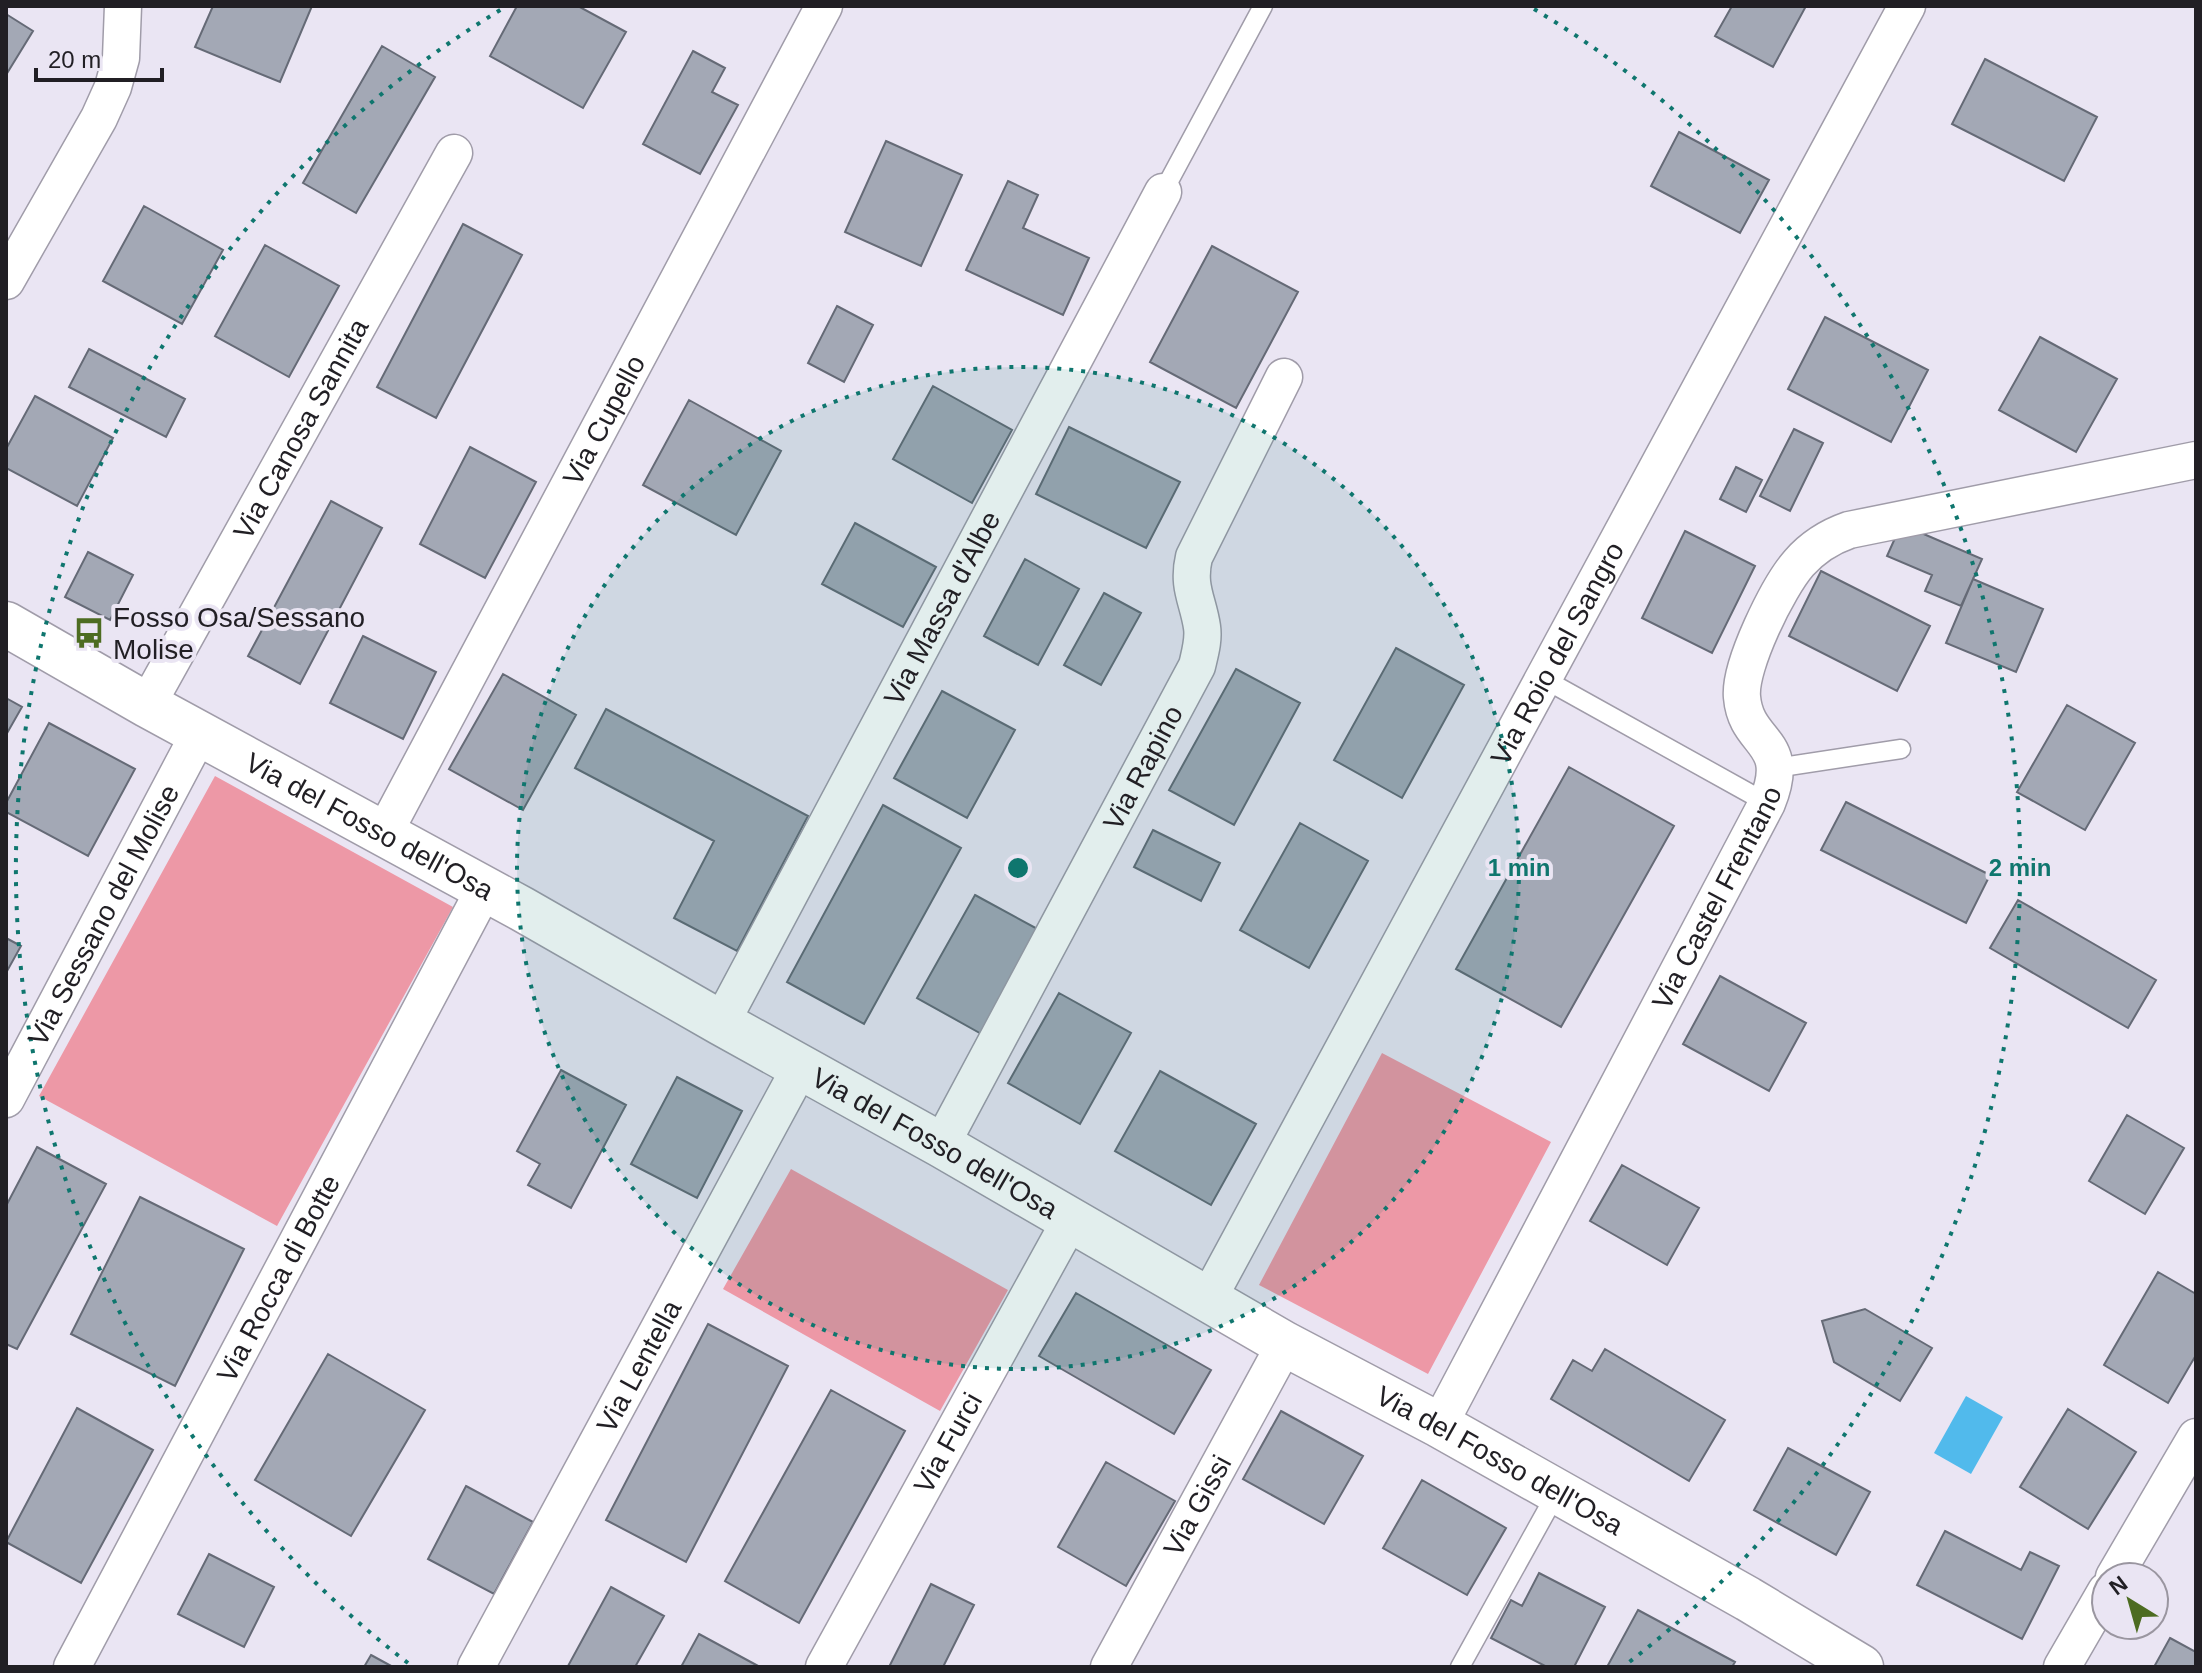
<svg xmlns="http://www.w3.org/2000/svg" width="2202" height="1673" viewBox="0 0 2202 1673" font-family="Arial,sans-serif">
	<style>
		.green { fill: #ed98a6 }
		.water { fill: #51baec }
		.building { fill: #a3a8b5; stroke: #656a76; stroke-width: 2 }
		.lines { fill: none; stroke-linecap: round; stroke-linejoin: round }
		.service-casing { stroke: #a09ca9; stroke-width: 21 }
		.minor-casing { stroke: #a09ca9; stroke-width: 39 }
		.tertiary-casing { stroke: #a09ca9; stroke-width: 47 }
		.service { stroke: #fff; stroke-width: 18 }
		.minor { stroke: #fff; stroke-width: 36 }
		.tertiary { stroke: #fff; stroke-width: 44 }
		.ring { fill: none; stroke: #0f766e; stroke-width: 4; stroke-dasharray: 4 8 }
		.labels { text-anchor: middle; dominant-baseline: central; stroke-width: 8; stroke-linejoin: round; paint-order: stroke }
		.street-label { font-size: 28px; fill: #211f24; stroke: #eae5f3 }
		.poi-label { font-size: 28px; fill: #211f24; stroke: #eae5f3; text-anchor: start }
		.centre { fill: #0f766e; stroke: #eae5f3; stroke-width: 4 }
		.ring-label { font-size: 24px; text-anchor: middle; font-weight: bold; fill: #0f766e; stroke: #eae5f3; stroke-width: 8; stroke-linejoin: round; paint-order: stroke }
	</style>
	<rect width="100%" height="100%" fill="#eae5f3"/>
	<path class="green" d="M215,776L453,907L277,1226L39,1096Z
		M1382,1053L1551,1142L1428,1374L1259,1285Z
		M791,1169L1008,1290L940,1411L723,1289Z"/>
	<path class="water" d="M1966,1396L2003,1417L1971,1474L1934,1453Z"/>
	<path class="building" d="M213,6H312L280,82L195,47Z
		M517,6H578L626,32L583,108L490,56Z
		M1732,6H1806L1773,67L1715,36Z
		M6,14L33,31L6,75Z
		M382,46L435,77L356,213L303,183Z
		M693,51L725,68L712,92L738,105L700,174L643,144Z
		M1985,59L2097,117L2064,181L1952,124Z
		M1679,132L1769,180L1740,233L1651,186Z
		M886,141L962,175L921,266L845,232Z
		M1008,181L1038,195L1023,228L1089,258L1063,315L966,270Z
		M144,206L223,250L182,324L103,281Z
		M463,224L522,255L436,418L377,387Z
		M265,245L339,286L289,377L215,336Z
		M1212,246L1298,292L1236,408L1150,362Z
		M837,306L873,325L844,382L808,363Z
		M1825,317L1928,370L1891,442L1788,389Z
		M2040,337L2117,379L2076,452L1999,410Z
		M89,349L185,399L166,437L69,387Z
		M933,386L1012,430L972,503L893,459Z
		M35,396L113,438L77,506L6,468V449Z
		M689,400L781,451L736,535L643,485Z
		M1069,427L1180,482L1146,548L1036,494Z
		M1794,429L1823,443L1790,511L1760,496Z
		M470,447L536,482L485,578L420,544Z
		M1736,467L1762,480L1746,512L1720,499Z
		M331,501L382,528L300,684L248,656Z
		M855,523L936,567L903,627L822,584Z
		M1685,531L1755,566L1712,653L1642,618Z
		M1919,532L1982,559L1961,606L1925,591L1932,575L1887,556L1896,536Z
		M88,552L133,575L110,620L65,597Z
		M1025,559L1079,589L1038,665L984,636Z
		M1821,571L1930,626L1897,691L1789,636Z
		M1973,579L2043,609L2016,672L1946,643Z
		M1104,593L1141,613L1101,685L1064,665Z
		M363,636L436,672L403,739L330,703Z
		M1396,648L1464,685L1402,798L1334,760Z
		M1236,669L1300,703L1234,825L1169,790Z
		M503,674L576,715L523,810L449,769Z
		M942,691L1015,730L967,818L894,778Z
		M6,698L22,707L6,735Z
		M2067,705L2135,743L2085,830L2017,792Z
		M606,709L808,816L737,951L674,918L714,841L575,768Z
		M49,723L135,769L88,856L6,812V803Z
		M1569,767L1674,826L1561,1027L1456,969Z
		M1846,802L1990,875L1966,923L1821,850Z
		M883,805L961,848L864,1024L787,982Z
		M1300,823L1368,861L1309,968L1240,930Z
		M1153,830L1220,863L1201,901L1134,867Z
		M975,895L1043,932L985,1036L917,998Z
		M2018,900L2156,980L2128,1028L1990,948Z
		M6,938L21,946L6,973Z
		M1720,976L1806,1023L1769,1091L1683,1044Z
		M1059,993L1131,1033L1080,1124L1008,1083Z
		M561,1070L626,1105L571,1208L528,1185L540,1164L517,1151Z
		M1160,1071L1256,1124L1211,1205L1115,1151Z
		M677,1077L742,1111L697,1198L631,1164Z
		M2127,1115L2184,1148L2145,1214L2089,1181Z
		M37,1147L106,1184L17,1349L6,1344V1206Z
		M1622,1165L1699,1208L1667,1265L1590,1221Z
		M140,1197L244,1249L175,1386L71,1334Z
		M2158,1272L2196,1294V1355L2168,1403L2104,1365Z
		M1076,1293L1211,1370L1174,1434L1039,1356Z
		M1865,1309L1932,1348L1900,1401L1834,1362L1822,1321Z
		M708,1324L788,1366L686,1562L606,1520Z
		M1605,1349L1725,1420L1689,1481L1551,1399L1573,1360L1592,1371Z
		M328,1354L425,1410L351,1536L255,1480Z
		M831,1390L905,1431L799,1623L725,1581Z
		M77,1408L153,1450L81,1583L6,1542Z
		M2068,1409L2136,1452L2088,1529L2020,1487Z
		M1281,1411L1363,1456L1324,1524L1243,1479Z
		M1788,1448L1870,1492L1836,1555L1754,1510Z
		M1106,1462L1175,1501L1126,1586L1058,1547Z
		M1422,1480L1506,1528L1467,1595L1383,1548Z
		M466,1486L533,1522L494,1594L428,1559Z
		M1945,1531L2021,1570L2030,1552L2059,1566L2022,1639L1917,1585Z
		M209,1554L274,1587L244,1647L178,1614Z
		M1539,1573L1605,1607L1574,1667H1547L1491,1638L1511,1600L1522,1606Z
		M931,1584L974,1605L943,1667H889Z
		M611,1587L664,1616L635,1667H570L568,1666Z
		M1638,1610L1735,1662L1732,1667H1607Z
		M699,1634L760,1667H681Z
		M2170,1638L2196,1652V1667H2154Z
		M371,1655L393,1667H364Z"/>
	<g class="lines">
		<defs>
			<path id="service" d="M1163,192L1263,6
				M1544,679L1767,803
				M1776,768L1901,749
				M1460,1667L1557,1492"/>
			<g id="minor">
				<path d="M6,281L99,118L113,87L121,58L123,6"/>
				<path id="s1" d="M147,705L454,153"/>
				<path id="s2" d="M383,835L824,6"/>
				<path id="s3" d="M721,1023L1163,192"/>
				<path id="s4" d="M6,1099L200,732"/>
				<path id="s5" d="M941,1145L1197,666C1200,653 1204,640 1202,627C1198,600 1187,587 1194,557L1284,377"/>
				<path id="s6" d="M1208,1299L1907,6"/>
				<path id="s7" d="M1439,1425L1767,803C1793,739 1746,746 1742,697C1739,666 1778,587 1799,563C1813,547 1829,537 1849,530L2196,460"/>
				<path d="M2114,1577L2196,1437"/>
				<path id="s8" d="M72,1667L485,888"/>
				<path id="s9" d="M476,1667L801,1066"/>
				<path id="s10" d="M824,1667L1071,1219"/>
				<path id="s11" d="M1109,1667L1285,1344"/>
				<path d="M2062,1667L2106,1591"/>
			</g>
			<g id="tertiary">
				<path id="s12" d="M6,624L147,705L522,909L721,1023L941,1145L1285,1344L1439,1425L1748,1599L1861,1667"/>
			</g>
		</defs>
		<use href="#service" class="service-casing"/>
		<use href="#minor" class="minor-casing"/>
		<use href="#tertiary" class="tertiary-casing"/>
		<use href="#service" class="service"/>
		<use href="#minor" class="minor"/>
		<use href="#tertiary" class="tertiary"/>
	</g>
	<circle cx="1018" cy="868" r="501" fill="#0f766e" fill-opacity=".12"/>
	<g class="ring">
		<circle cx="1018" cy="868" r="501"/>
		<path d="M408 1663A1002 1002 0 0 1 502 9M1534 9A1002 1002 0 0 1 1628 1663"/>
	</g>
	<defs>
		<symbol id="bus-bare" viewBox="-9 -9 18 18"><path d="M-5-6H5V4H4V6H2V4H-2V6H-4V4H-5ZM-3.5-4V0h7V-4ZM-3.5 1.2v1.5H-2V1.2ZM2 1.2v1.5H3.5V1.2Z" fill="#4d6c21" stroke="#eae5f3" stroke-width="2.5" paint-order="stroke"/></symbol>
	</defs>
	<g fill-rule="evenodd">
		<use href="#bus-bare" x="67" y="611" width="44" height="44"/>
	</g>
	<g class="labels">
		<g class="street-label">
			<text stroke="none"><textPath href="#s2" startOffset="470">Via Cupello</textPath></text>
			<text stroke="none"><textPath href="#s1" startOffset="316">Via Canosa Sannita</textPath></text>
			<text stroke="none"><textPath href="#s3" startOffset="470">Via Massa d'Albe</textPath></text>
			<text stroke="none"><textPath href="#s6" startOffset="734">Via Roio del Sangro</textPath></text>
			<text stroke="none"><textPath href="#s5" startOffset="428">Via Rapino</textPath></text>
			<text stroke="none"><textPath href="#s12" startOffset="416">Via del Fosso dell'Osa</textPath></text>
			<text stroke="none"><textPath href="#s7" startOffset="596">Via Castel Frentano</textPath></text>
			<text stroke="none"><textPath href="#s4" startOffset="208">Via Sessano del Molise</textPath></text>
			<text stroke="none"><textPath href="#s12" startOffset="1064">Via del Fosso dell'Osa</textPath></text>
			<text stroke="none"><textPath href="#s8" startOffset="440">Via Rocca di Botte</textPath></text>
			<text stroke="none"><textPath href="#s9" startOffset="342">Via Lentella</textPath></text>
			<text stroke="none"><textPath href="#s10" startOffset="256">Via Furci</textPath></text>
			<text stroke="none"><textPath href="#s12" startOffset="1712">Via del Fosso dell'Osa</textPath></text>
			<text stroke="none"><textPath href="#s11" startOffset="184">Via Gissi</textPath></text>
		</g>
		<g class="poi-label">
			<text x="113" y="617">Fosso Osa/Sessano<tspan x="113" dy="32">Molise</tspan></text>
		</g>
	</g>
	<circle cx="1018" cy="868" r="12" class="centre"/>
	<g class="ring-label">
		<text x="1519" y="876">1 min</text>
		<text x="2020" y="876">2 min</text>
	</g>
	<rect width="2202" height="1673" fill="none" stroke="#211f24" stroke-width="16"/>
	<g transform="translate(2130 1601) rotate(323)"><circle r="38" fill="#eae5f3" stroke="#9a96a0" stroke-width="2"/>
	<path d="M0-6L14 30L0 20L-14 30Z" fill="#4d6c21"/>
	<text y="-12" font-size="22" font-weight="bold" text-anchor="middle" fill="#211f24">N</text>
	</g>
	<path d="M36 68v12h126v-12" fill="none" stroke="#211f24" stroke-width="4"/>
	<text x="48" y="68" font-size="24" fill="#211f24" stroke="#eae5f3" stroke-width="6" paint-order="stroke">20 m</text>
</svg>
